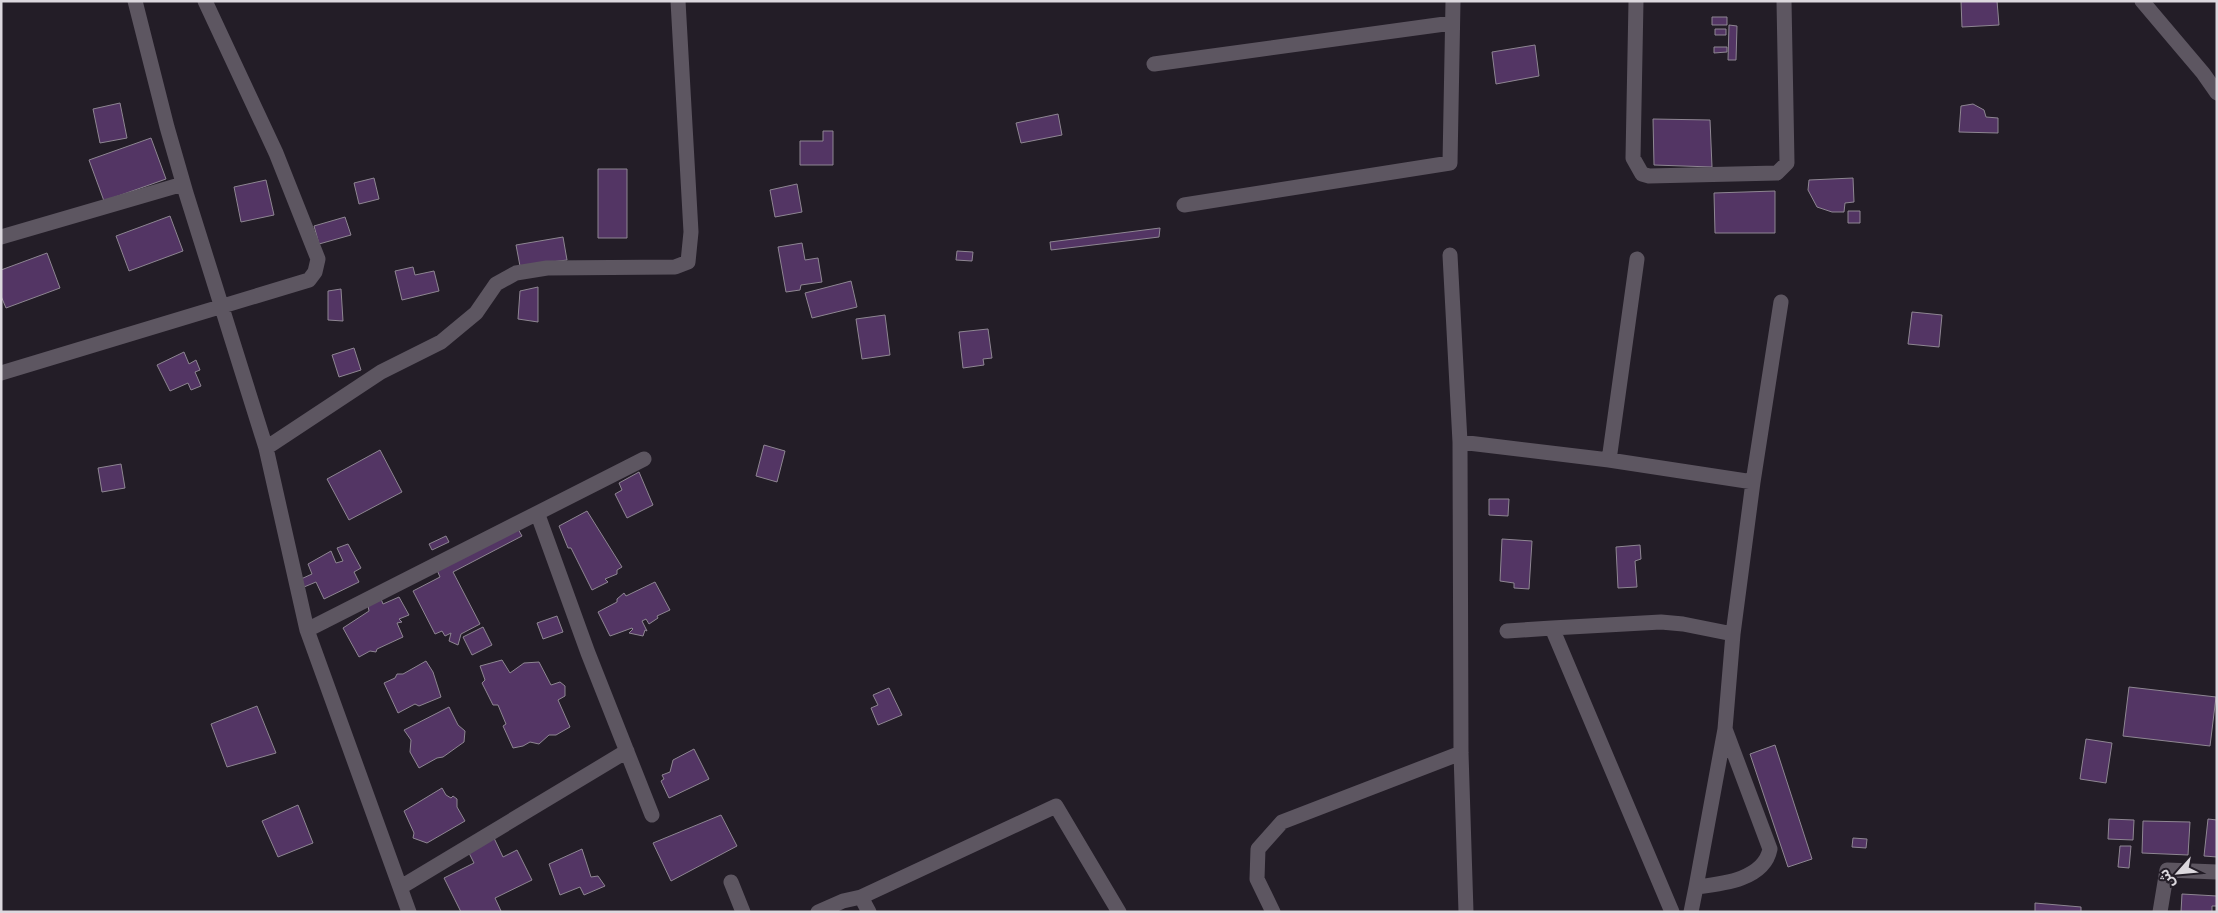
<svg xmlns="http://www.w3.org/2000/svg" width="2218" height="913" viewBox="0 0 2218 913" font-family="'PT Sans Narrow','Noto Sans Arabic',sans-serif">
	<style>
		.building { fill: #533564; stroke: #8e8692 }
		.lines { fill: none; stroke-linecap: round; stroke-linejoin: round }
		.minor { stroke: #5d5661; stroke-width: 15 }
	</style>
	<rect width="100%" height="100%" fill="#231d27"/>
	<path class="building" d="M1961,1H1997L1999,25L1962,27Z
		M1712,17H1727V25H1712Z
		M1729,25L1737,26L1736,60H1728Z
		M1715,29H1726V35H1715Z
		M1535,45L1539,76L1496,84L1492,52Z
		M1714,47H1727V52L1714,53Z
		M120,103L127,138L100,143L93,109Z
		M1973,104L1984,110L1986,117L1998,118V133L1959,132L1961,106Z
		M1058,114L1062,135L1021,143L1016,123Z
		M1653,119L1710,120L1712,167L1654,165Z
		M823,131H833V165H800V141H823Z
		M151,138L166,179L104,201L89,160Z
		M598,169H627V238H598Z
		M374,178L379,199L359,204L354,183Z
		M1853,178L1854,202L1845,203L1844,212H1832L1817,207L1808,190L1809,180Z
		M266,180L274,215L241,222L234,187Z
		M797,184L802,212L775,217L770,190Z
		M1775,191V233H1715L1714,193Z
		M1848,211H1860V223H1848Z
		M170,216L183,251L129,271L116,236Z
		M345,217L351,235L319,244L314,226Z
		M1160,228L1159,237L1051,250L1050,242Z
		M563,237L567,260L520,266L516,245Z
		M802,243L805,260L818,258L822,282L801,285L800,290L786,292L778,247Z
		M957,251L973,252L972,261L956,260Z
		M47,253L60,288L6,308L1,296V270Z
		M413,267L415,275L434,271L439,291L402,300L395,271Z
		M851,281L857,307L812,318L805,293Z
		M538,287V322L518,319L520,291Z
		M341,289L343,321L328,320V291Z
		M1912,312L1942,315L1939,347L1908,344Z
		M885,315L890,355L862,359L856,319Z
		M988,329L992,358L983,359L984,365L963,368L959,332Z
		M354,348L361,370L339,377L332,355Z
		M184,352L189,364L196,360L200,370L195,372L201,386L191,390L188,383L170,391L157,365Z
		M764,445L785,451L777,482L756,476Z
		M380,450L402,492L349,520L327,479Z
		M121,464L125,488L102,492L98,468Z
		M639,472L653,505L627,518L615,494L622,490L619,483Z
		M1489,499H1509L1508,516L1489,515Z
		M587,511L622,567L617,570V574L605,579L608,582L592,590L571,548H568L559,526Z
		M518,529L522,536L453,572L480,624L461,634L458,645L449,641L451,633L445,636L442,631L435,634L413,591L440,577L437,570Z
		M446,536L449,542L432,550L429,544Z
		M1502,539L1532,541L1529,589L1514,588V583L1500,581Z
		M348,544L361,568L354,572L359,582L324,599L316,582L304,587L301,579L312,574L308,564L331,551L336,563L343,561L337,548Z
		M1640,545L1641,559L1635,561L1637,587L1618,588L1616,547Z
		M655,582L670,610L657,616L658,618L649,624L646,619L642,621L647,631L645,630L643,636L629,633L633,629L632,628L610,636L598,612L617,602V599L624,593L626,596Z
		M399,597L409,615L399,619L402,622L397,623L403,637L377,649L376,652L370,651L359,657L343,628L369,611L368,606L381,599L383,604Z
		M557,616L563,632L543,639L537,623Z
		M483,627L492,645L472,655L463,637Z
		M502,660L510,673L524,663L539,662L551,685L560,682L565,686V696L558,700L570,727L556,735H549L539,744L530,742L523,746L513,748L503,726L506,724L498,705H493L482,683L485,680L480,666Z
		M426,661L433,672L441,697L419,706L415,704L398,713L384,683L395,678L397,674H403Z
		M2129,687L2216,697L2210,746L2123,736Z
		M889,688L902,715L878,725L871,708L878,705L873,695Z
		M257,706L276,753L227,767L211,724Z
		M449,707L458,725L465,731L464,742L443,757L437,758L419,768L410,752L411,740L404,730Z
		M2086,739L2112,743L2106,783L2080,779Z
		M1775,745L1812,859L1788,867L1750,754Z
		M694,749L709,779L669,798L661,781L664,779L662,775L670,772L673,760Z
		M442,788L446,795L451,798L453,796L457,799V807L465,821L427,843L413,838L414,833L404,811Z
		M298,805L313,843L278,857L262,821Z
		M721,815L737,846L671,881L653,843Z
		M2109,819L2134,820L2133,840L2108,839Z
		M2208,819L2217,820V857L2204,856Z
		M2143,821L2190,822L2188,855L2142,853Z
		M494,838L503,857L517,850L532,880L495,898L501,911L499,912H461L444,878L474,863L468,851Z
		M1853,838L1867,839L1866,848L1852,847Z
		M2120,846H2131L2129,868L2118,867Z
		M582,849L591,877L598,876L605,886L584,895L580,887L560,895L549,864Z
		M2182,894L2217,896V906H2212V912H2181Z
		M2035,903L2081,907V912H2035Z"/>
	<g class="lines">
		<path class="minor" d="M135,1L167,127L186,193L266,448L307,630L409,912
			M1636,1L1633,158L1642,174L1649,176L1777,173L1787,163L1784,1
			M2142,1L2203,73L2217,93
			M1154,64L1452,23
			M1184,205L1450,163L1453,1
			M1,237L183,184
			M1450,255L1460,442L1461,753L1466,912
			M1,373L309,280L315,272L318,259L276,153L205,1
			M1460,442L1609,460L1753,482
			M266,448L381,372L441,342L476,313L496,284L516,273L547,268L675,267L688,262L691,232L678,1
			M1609,460L1637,259
			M538,515L588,653L652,815
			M1552,628L1661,622L1683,624L1733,634L1725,729L1770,849C1764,880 1721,884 1696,887L1691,912
			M307,630L644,459
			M1507,631L1552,628L1672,912
			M1733,634L1753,482L1781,302
			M731,882L743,912
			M401,887L627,751
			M1696,887L1725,729
			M861,897L869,912
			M818,912L843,901L861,897L1056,806L1119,912
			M1273,912L1257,879L1258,849L1282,822L1461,753
			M2160,912L2167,870L2217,872"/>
	</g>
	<rect width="2218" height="913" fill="none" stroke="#dcd8de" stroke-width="5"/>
	<g transform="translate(2178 873) rotate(243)" stroke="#231d27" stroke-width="4" paint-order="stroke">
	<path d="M0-4L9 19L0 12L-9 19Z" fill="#dcd8de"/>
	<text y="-8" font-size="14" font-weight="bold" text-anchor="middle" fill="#dcd8de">ش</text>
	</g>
</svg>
